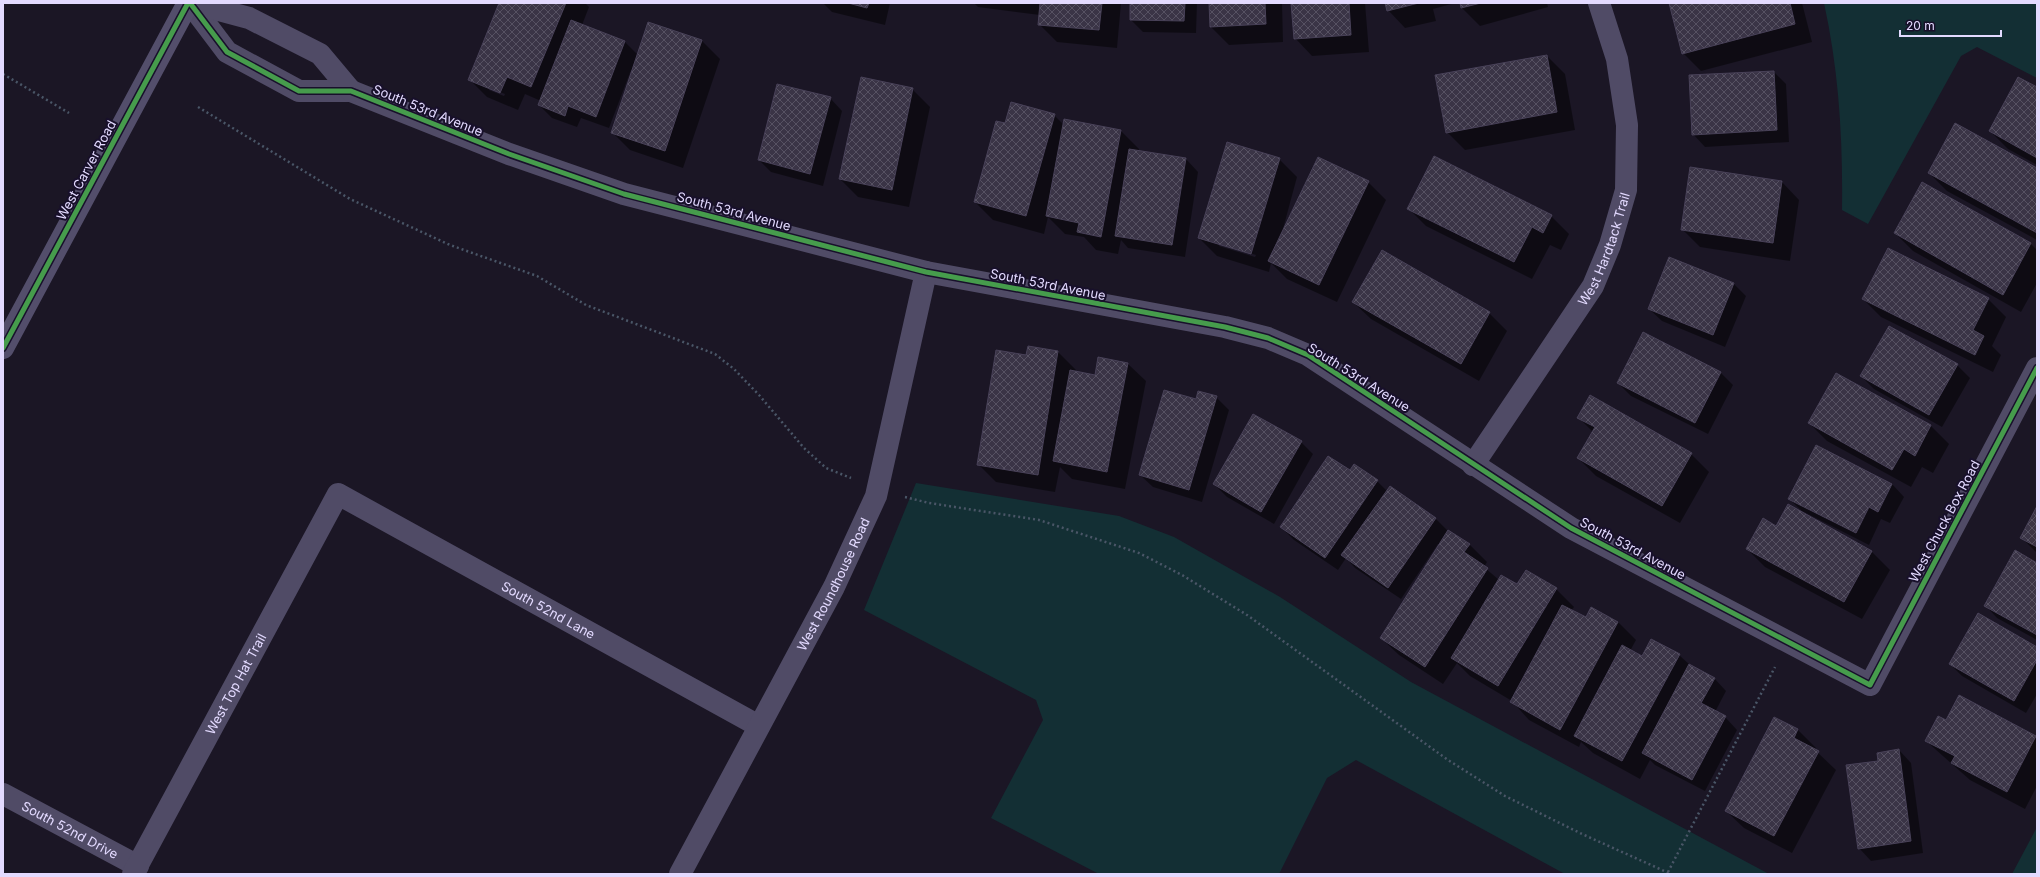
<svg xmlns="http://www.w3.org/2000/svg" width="2040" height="877" viewBox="0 0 2040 877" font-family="Inter,sans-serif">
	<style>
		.park { fill: #132f34 }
		.shadow { fill: #0007; fill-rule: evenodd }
		.building { fill: url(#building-cross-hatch); stroke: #484158 }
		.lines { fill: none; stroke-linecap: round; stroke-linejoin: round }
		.path { stroke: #4a5667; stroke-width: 2.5; stroke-dasharray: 2 3; stroke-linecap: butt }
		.street { stroke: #504b66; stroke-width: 22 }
		.secondary { stroke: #534e6b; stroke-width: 22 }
		.cycleway-casing { stroke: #18102b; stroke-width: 8 }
		.cycleway { stroke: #469c4c; stroke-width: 5 }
		.labels { text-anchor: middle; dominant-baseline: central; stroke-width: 4; stroke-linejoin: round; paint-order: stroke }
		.street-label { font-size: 13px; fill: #e3daff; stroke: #18102b }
	</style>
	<defs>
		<pattern id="building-cross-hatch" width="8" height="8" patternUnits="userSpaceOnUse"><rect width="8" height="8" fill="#3a3446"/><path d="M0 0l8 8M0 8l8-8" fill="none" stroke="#565162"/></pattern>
	</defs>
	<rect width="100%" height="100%" fill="#1b1625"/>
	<path class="park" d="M1824,3H2037V78L1977,47L1961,56L1868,224L1842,210C1843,141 1839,71 1824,3Z
		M916,483L1119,516L1174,537L1280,597L1411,682L1769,874H1565L1356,760L1327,778L1279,874H1099L991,818L1043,720L1036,700L864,610Z
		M2037,827V874H2012Z"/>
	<path class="shadow" d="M500,3H585L589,7L582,25L625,42L638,55L702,41L720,59L683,168L630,150L612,132L633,70H631L609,128L581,118L577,127L552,118L539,105L541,101L525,94L518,110L487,97L469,79ZM489,88L505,94L504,96L489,90Z
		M823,3H890L885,25L832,12Z
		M974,3H1121L1117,48L1057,42L1039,24L1040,15L978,7Z
		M1131,3H1197L1196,33L1143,32L1131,20Z
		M1210,3H1282L1283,42L1229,45L1211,27Z
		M1292,3H1365L1369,52L1312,56L1295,38Z
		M1386,3H1455L1433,9L1436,21L1405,28L1388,10Z
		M1461,3H1547L1548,7L1480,26L1462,8Z
		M1670,3H1802L1812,42L1701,71L1683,53Z
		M1547,56L1565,74L1575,130L1465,150L1447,132Z
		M1774,72L1786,84L1789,142L1705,147L1693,134Z
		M2037,88V165L2008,149L1990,131Z
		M912,89L930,107L909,207L858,197L840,179Z
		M830,98L842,111L823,186L771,172L759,160Z
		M1054,115L1064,125L1121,131L1139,149L1138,152L1186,159L1198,172L1185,257L1128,248L1121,240L1118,254L1096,250L1084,237L1065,234L1048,217L1044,234L993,220L975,202L1005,124Z
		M1318,158L1368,182L1386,200L1337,302L1287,279L1271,263L1269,272L1217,256L1199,238L1279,159L1297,177L1280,240ZM1219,244L1256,255L1255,257L1219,246Z
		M2037,169V240L1947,191L1929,173Z
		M1782,182L1799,200L1790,261L1700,247L1682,229Z
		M1923,183L2031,244L2037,250V283L2021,312L1913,251L1895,233Z
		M1408,208L1551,216L1569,234L1561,250L1550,245L1532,279L1426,226Z
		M1670,258L1734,284L1746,296L1725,347L1662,321L1649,309Z
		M1863,299H1988L2006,317L1992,346L2001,355L1993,372L1881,317Z
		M1353,302L1489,313L1507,331L1479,381L1371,319Z
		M1889,327L1957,365L1970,378L1942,427L1874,389L1861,376Z
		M1644,333L1721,373L1733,385L1708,434L1631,396L1618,383Z
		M1058,352L1076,370L1075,372L1096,376L1099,358L1128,364L1146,381L1125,489L1072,479L1060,467L1055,492L996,482L978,464L1027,356Z
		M1836,374L1931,426L1949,444L1933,473L1922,467L1911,487L1827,441L1809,423Z
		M1216,397L1229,410L1202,502L1153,487L1140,475L1197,400Z
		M1579,418L1691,454L1709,472L1680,523L1596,476L1578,458L1593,432Z
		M1301,442L1313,454L1274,524L1227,497L1214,484Z
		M1350,472L1377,481L1387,491L1435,518L1448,531L1469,544L1487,562L1484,567L1499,580L1518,586L1556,589L1574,607L1571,611L1586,619L1592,608L1618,622L1636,640L1630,651L1643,657L1679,655L1690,665L1714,678L1726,691L1715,712L1725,717L1737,730L1705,791L1655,765L1650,760L1640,779L1593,753L1581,742L1579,747L1529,720L1512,701L1470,676L1457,663L1443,684L1399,655L1381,638L1440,545L1438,544L1401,599L1355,568L1346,558L1338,570L1294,540L1281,527Z
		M1892,484L1904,497L1890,523L1881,519L1869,545L1802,511L1789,499Z
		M1788,506L1872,552L1890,570L1862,619L1765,567L1747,549L1777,527Z
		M2037,508V553L2021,537Z
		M2037,564V640L1997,618L1985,605Z
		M2037,648V694L2026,713L1962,676L1950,664Z
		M1774,718L1798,730L1816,748L1815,750L1836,770L1792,853L1744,828L1726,811Z
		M1946,721L2037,738V786L2025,809L1970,780L1926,741Z
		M1899,750L1911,763L1923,853L1871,861L1859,848Z"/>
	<path class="building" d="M499,3H566L531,87L507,77L500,93L468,80Z
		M848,3H869L867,8Z
		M1040,3H1102L1099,30L1038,25Z
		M1130,3H1185L1184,21L1130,20Z
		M1209,3H1265L1266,24L1210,27Z
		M1291,3H1349L1351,35L1294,39Z
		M1385,3H1419L1387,11Z
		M1460,3H1481L1461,8Z
		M1669,3H1790L1795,24L1682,54Z
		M571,20L625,41L596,117L568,106L565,116L538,105Z
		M648,22L702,40L665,151L611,133Z
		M1547,55L1557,112L1446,133L1435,75Z
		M1774,71L1777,130L1692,135L1689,75Z
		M861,77L913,88L892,190L839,179Z
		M2018,77L2037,87V158L1989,131Z
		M777,84L831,97L810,174L758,160Z
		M1011,102L1055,114L1026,216L974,202L996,121L1005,123Z
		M1064,119L1121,130L1101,237L1077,232L1079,223L1046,216Z
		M1955,123L2037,168V233L1928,173Z
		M1227,142L1280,158L1251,254L1198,238Z
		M1129,149L1186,158L1172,245L1115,236Z
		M1434,156L1552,215L1543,233L1532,227L1514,262L1407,209Z
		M1318,157L1369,181L1319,285L1268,261Z
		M1690,167L1782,181L1773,243L1681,230Z
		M1922,182L2031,243L2003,295L1894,233Z
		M1888,248L1989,298L1973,330L1984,336L1975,355L1862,299Z
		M1382,250L1490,312L1461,364L1352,302Z
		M1669,257L1734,283L1713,335L1648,309Z
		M1889,326L1958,364L1929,415L1860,376Z
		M1643,332L1721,372L1695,423L1617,383Z
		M1028,346L1058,351L1038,475L977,465L996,350L1026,355Z
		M1098,357L1128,363L1107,472L1053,461L1070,370L1095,375Z
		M1836,373L1931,425L1915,456L1904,449L1892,470L1808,423Z
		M1164,390L1196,399L1198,391L1217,396L1189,490L1139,475Z
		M1590,395L1692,453L1662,506L1577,458L1595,427L1577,418Z
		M1253,414L1302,441L1261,512L1213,484Z
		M1816,445L1892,484L1878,512L1869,507L1856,533L1788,499Z
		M1328,456L1350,470L1354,464L1378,480L1325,558L1280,527Z
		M1390,486L1436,518L1388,588L1341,555Z
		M1788,504L1872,551L1844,602L1746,549L1763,518L1776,526Z
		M2037,506V547L2020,538Z
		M1448,530L1470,544L1464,552L1488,568L1425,667L1380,638Z
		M2015,550L2037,563V635L1984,606Z
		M1526,570L1557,588L1498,686L1451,658L1501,575L1517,584Z
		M1562,605L1586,617L1591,607L1618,622L1560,730L1510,702Z
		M1978,613L2037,647V660L2014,701L1949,664Z
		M1651,639L1680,654L1622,761L1574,736L1622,645L1642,656Z
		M1689,664L1715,678L1701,703L1726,716L1692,780L1642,753Z
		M1959,695L2036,736L2007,792L1951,763L1955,756L1925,741L1938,716L1946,720Z
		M1774,717L1798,729L1794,738L1819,751L1774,836L1725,811Z
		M1899,749L1911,841L1858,849L1846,765L1878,761L1877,753Z"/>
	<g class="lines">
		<path class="path" d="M3,74L69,113
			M198,107L350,199L450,245L537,276L586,305L715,354L734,369L759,395L804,448L826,468L851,478
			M905,497L929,503L1039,520L1139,553L1182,575L1247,615L1448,760L1505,796L1582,834L1671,874
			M1668,872L1775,667"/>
		<g class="street">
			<path d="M190,3L227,52L299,91H351L509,154L624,194L926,272L1225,327L1268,338L1308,355L1571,528L1870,685L2037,368"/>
			<path d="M193,3L249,18L320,54L351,91"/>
			<path id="s1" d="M1473,465L1593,286L1610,245L1626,190L1627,125L1617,59L1599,3"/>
			<path id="s2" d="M3,794L138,866"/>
			<path id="s3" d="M133,874L338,494L759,726"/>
			<path id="s4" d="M680,874L834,587L876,496L926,272"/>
		</g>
		<path class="secondary" d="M3,348L188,3"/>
		<defs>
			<path id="cycleway" d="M190,3L227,52L299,91H351L509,154L624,194L926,272L1225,327L1268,338L1308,355L1571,528L1870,685L2037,368
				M3,348L188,3"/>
		</defs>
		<use href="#cycleway" class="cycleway-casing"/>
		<use href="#cycleway" class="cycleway"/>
	</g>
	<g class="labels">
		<g class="street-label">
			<text transform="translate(428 110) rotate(22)">South 53rd Avenue</text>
			<text transform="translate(86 170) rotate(-62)">West Carver Road</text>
			<text transform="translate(734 211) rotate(15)">South 53rd Avenue</text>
			<text stroke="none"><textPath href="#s1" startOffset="254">West Hardtack Trail</textPath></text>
			<text transform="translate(1048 284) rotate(11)">South 53rd Avenue</text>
			<text transform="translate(1359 377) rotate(32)">South 53rd Avenue</text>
			<text transform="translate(1944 521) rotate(-62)">West Chuck Box Road</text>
			<text transform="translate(1633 548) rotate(28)">South 53rd Avenue</text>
			<text stroke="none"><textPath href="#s4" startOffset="328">West Roundhouse Road</textPath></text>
			<text stroke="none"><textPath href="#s3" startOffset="672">South 52nd Lane</textPath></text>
			<text stroke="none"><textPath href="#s3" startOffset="216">West Top Hat Trail</textPath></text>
			<text stroke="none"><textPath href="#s2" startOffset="76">South 52nd Drive</textPath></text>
		</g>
	</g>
	<rect width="2040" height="877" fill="none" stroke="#e3daff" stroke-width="8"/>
	<path d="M1900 30v6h101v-6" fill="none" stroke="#e3daff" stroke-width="2"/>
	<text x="1906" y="30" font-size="12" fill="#e3daff" stroke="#18102b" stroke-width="3" paint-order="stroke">20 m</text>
</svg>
